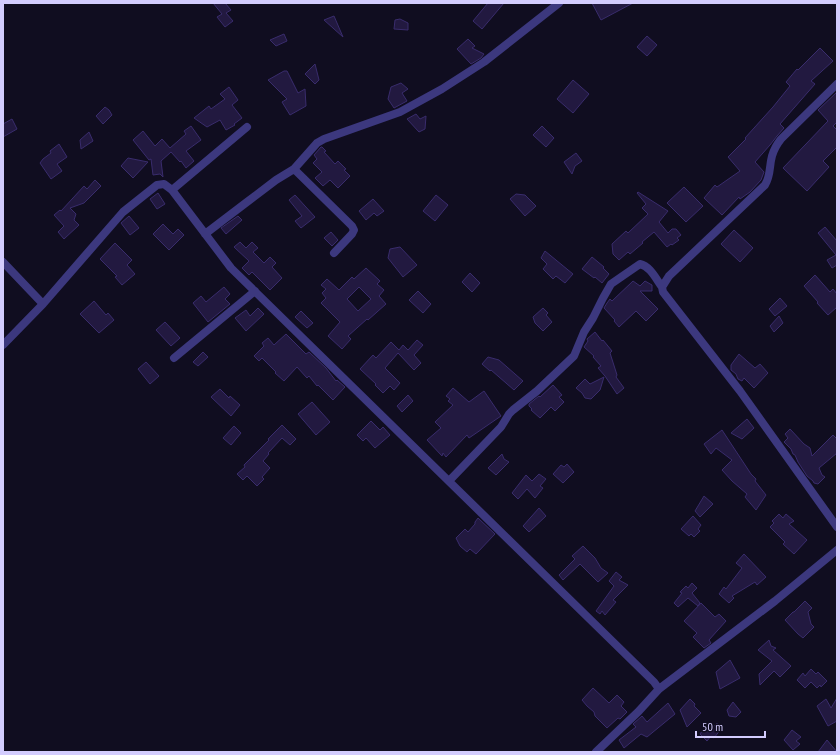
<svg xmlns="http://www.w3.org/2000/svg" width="840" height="755" viewBox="0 0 840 755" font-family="'PT Sans Narrow',sans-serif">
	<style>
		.building { fill: #221940; stroke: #392c6c; fill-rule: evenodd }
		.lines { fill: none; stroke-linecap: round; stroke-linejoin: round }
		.street { stroke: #3c387e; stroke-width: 8 }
	</style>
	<rect width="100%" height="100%" fill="#100d20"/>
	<path class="building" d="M213,3H225L231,10L226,13L233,21L225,27L217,17L222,14Z
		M488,3H504L482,29L473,21Z
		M592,3H633L601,20Z
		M334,16L343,37L324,20Z
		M400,19L408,23V30L394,29L395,20Z
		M284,34L287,41L276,46L270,40Z
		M647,36L657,45L647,56L637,47Z
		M468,39L475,46L472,48L484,54L481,58L471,64L457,49Z
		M820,48L833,61L811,81L815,84L780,124L784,128L777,136L770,145L755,162L764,172L761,180L750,192L740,199L739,197L722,215L704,198L715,185L717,187L740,171L728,157L746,139L745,138L773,107L790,86L786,82L797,69L798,70Z
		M315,64L319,80L315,84L305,74Z
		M284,71H287L298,93L305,89L306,106L290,115L282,102L287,99L268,80Z
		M573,80L589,94L573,113L557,99Z
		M401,83L408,89L402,93L407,101L394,108L388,99L391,87Z
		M229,87L238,100L232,105L242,118L234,124L235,125L226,130L220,120L207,127L194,118L209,106L211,109L225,99L220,94Z
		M837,92V122L833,126L837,130V147L823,161L829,167L807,191L783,168L828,121L818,110Z
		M105,107L109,110L112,115L103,124L96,116Z
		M416,114L420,119L426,116L425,129L419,132L407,119Z
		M12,119L17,129L3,137V124Z
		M191,126L201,140L186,151L194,161L186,168L181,161L180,162L171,152L161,161L163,177L160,174L153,175L151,159L149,160L133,140L143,131L155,146L162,139L170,148L186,134L184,131Z
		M542,126L554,138L546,147L533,135Z
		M89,132L93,141L81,149L80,140Z
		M59,144L67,157L57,164L62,171L51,179L40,163L43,159L51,153L50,151Z
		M321,147H322L326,151L324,152L335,164L338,161L346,169L344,170L350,176L338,188L330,180L323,186L315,178L322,172L313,163L317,159L314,155Z
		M576,153L582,161L575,166L572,174L564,162Z
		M128,158L148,162L133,178L121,166Z
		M95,180L101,186L84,203L70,208L76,214L74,220L79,225L64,239L58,232L64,226L54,215L60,210L61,211L84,186L87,189Z
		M684,187L703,206L686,222L667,203Z
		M638,192L668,211L659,222L668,233L672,229H676L681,235L677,238L679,240L672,245L671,244L667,247L654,232L642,242L643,243L630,254L628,252L619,260L613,254L612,244L626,231L628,233L648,214L642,208L646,204L637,193Z
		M158,193L165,204L157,209L150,199Z
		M516,194L525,195L536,206L525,216L510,199Z
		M295,195L315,217L301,228L295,221L302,216L289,200Z
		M436,195L448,205L435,221L423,211Z
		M373,199L384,211L377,216L374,213L366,220L359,211Z
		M129,216L139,228L130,235L121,223Z
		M238,216L242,220L226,234L221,228Z
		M163,224L173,234L178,229L184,235L169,250L153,234Z
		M825,227L837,241V265L832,268L827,260L836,255L818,233Z
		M734,230L753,248L740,262L721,244Z
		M331,232L338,240L332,246L324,238Z
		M240,242L246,248L252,242L258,248L253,252L264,263L270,257L276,263L272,267L282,278L270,290L252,272L249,275L242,268L249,261L234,247Z
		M115,243L132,260L127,265L135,274L122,285L115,277L117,276L100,259Z
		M400,247L417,265L403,277L388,258L390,249Z
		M545,251L573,274L565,283L556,276L553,279L543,269L547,264L541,258Z
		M592,257L604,267L603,268L609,274L602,283L595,277L594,278L582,269Z
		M366,268L380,281L377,284L384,290L379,296L386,304L368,320L367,319L348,336L351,339L342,349L328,336L340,322L321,303L326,298L322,293L326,289L321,285L327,279L339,290L352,277L354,279ZM359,287L371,299L358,311L347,299Z
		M470,273L480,283L472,292L462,282Z
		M815,275L830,292L833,289L837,294V307L828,315L817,303L818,302L804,286Z
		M633,281L640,286L645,281L652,285V291H640L658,309L646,321L636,311L619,327L614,321L615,320L604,308L607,303L610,299L612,301Z
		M224,287L230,294L225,299L230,304L208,322L193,303L201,296L206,302Z
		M418,291L431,304L423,313L409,300Z
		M780,298L787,306L775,316L769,309Z
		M94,301L106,315L108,313L114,320L99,333L80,314Z
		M258,308L264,314L246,331L235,318L246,310L250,316Z
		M543,308L548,313L546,315L552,322L543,331L535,323L533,317Z
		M301,311L313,323L307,328L295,317Z
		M779,316L783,323L774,332L770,326Z
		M165,322L180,338L171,346L156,330Z
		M595,332L602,341L603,340L612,351L610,353L617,375L616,377L624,388L617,394L605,376L598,368L601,366L593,357L594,356L584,347L588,341L587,339Z
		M286,334L306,354L309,352L326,368L336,381L337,380L345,387L333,400L318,385L317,386L309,376L307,378L297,367L284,381L275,373L276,372L262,358L259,361L254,356L264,346L262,343L268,338L274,345Z
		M417,340L423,345L414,355L421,363L414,370L398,353L385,368L400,383L394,390L390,386L383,393L375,385L376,384L360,369L373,355L376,358L391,342L399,350L403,345L408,350Z
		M203,352L208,357L198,366L193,362Z
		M739,354L755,368L760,364L768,373L754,388L744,378L742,381L738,379L736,374L731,370V365Z
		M488,357L499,360L523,381L514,390L491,370L490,371L482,364Z
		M146,362L159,376L150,384L138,369Z
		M604,377L600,390L591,399L585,398L582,393L576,388L585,379L590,384Z
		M553,385L562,395L559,397L564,402L555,411L551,407L540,418L531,410L532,409L529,406V404L539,396L540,397Z
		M453,388L469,402L484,391L501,416L469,438L467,435L446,457L443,453L442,456L427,440L441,428L435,422L453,405L448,401L450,399L446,396Z
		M220,389L229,398L230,396L240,405L231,416L211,397Z
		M408,395L413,401L402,412L397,406Z
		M312,402L330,422L316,435L298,414Z
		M747,419L754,428L742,439L731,433Z
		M371,421L380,430L383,427L390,435L375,448L366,438L363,441L357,435Z
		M282,425L296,439L290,445L282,438L268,453L269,454L263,461L270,468L262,477L264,479L257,486L247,476L243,480L237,474L245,467L244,465L269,440L268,439Z
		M234,426L241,433L231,445L223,438Z
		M790,429L804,444L810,448L812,456L833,435L837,439V453L819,468L822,475L825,477L818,484L814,483L813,481L807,476L798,462L795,455L793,454L791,449L784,442L788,438L785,434Z
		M722,430L751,474L756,479L755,481L766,495L756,510L745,497L747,494L732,481L722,470L732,460L716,448L711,454L704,444Z
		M502,454L504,459L509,462L496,475L488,468Z
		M567,464L574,472L563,483L553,474L561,465L564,467Z
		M539,474L546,479L540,486L543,488L535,498L527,489L518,499L512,493L526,475L532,481Z
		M704,496L713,504L700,517L695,511Z
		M539,508L546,516L529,532L523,526Z
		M779,514L783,518L786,514L794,521L789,524L807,540L794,554L783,544L785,542L770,527L774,523L772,521Z
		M693,516L701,525L698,529L700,531L694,537L691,534L689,536L681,529Z
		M478,518L495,534L476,554L470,549L467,552L460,546L456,538L465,529L468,532L475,524V522Z
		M583,546L595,558L601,568L608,573L598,582L580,564L563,580L559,575L575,559L572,556Z
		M744,554L766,577L757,585L755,582L732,596L734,598L729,603L719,594L724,587L726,589L742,568L736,563Z
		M616,572L622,577L619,580L628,585L613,600L616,602L605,615L602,611L600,614L596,611L614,586L609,581Z
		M692,583L697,588L692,593L700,603L698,606L688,598L678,607L674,603L682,593L680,592L686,586L688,588Z
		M805,601L812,608L808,612L811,624L814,627L803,638L798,634L785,620L793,612H794Z
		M701,603L715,617L719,614L726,621L709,640L711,643L704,648L693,637L697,633L684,621Z
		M769,640L771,646L776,648L773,650L791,666L780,677L774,671L760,685L759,674L772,661L758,650Z
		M730,660L740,678L720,689L716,672Z
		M811,669L816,674L818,672L827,681L821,687L820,685L817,688L811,682L805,688L797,680L803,673L805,676Z
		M593,688L609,703L617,695L624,702L621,706L627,712L620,719L618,718L607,728L595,716L594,712L587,706L582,700Z
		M837,698V721L828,726L817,706L826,699L831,708Z
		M690,699L695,704L694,706L701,713L687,727L680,710Z
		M733,702L741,712L736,717L729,716L727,710Z
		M668,703L675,714L647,737L641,734L624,748L619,740L636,727L633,724L642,716L647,722Z
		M717,723L721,729L714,738L711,736L707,741L700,734L705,727L709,731Z
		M792,730L801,737L796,741L800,744L793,750L784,740Z
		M827,740L837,752H818Z"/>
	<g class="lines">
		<path class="street" d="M837,84L781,139C777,144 774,149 772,156C769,167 771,175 765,185L669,276L662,287L663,292L740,391L837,527
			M294,169L352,226L354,230L352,234L334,253
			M172,190L247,127
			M205,234L247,202L276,180L294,169L317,143L324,139L400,112L442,89L484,62L559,3
			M3,262L43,304L3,345
			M43,304L123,212L157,185L164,184L172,190L231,268L654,682L659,689L638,712L596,752
			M174,358L255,291
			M449,481L501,427L509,414L513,410L537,391L574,356L584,332L593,318L603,298L611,284L624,275L640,264C650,266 656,279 662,287
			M659,689L775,601L837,550"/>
	</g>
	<rect width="840" height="755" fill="none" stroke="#d3ccfe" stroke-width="8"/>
	<path d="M696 731v6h69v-6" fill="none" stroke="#d3ccfe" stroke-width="2"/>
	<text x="702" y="731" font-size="12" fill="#d3ccfe" stroke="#100d20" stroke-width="3" paint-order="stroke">50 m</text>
</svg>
